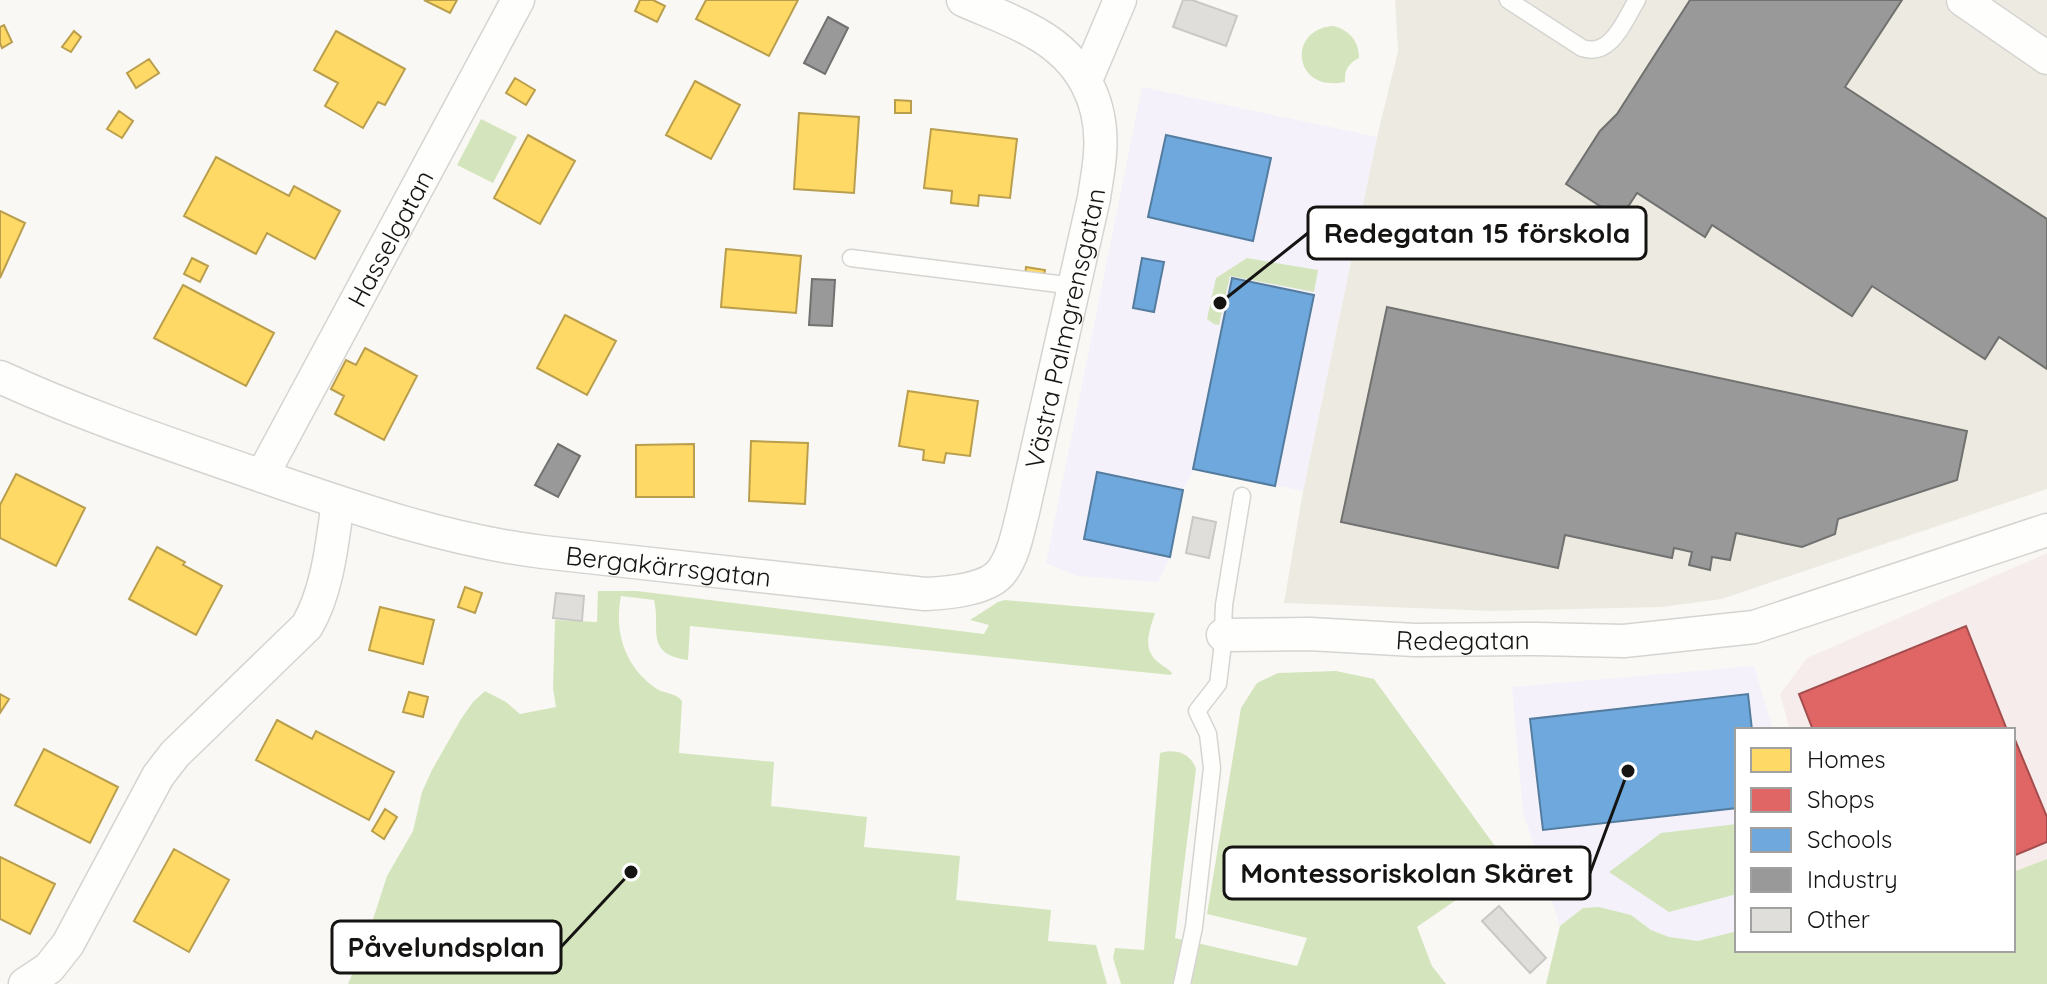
<svg xmlns="http://www.w3.org/2000/svg" width="2047" height="984" viewBox="0 0 2047 984" font-family="Quicksand,sans-serif">
	<style>
		.commercial { fill: #f7ecec }
		.built { fill: #edebe1 }
		.education { fill: #f4f1fa }
		.green { fill: #d4e5bd }
		.homes { fill: #ffd966; stroke: #b99e4d; stroke-width: 2 }
		.shops { fill: #e06666; stroke: #a34d4d; stroke-width: 2 }
		.schools { fill: #6fa8dc; stroke: #547c9f; stroke-width: 2 }
		.industry { fill: #999; stroke: #717170; stroke-width: 2 }
		.building { fill: #dfdedb; stroke: #c8c8c5; stroke-width: 2 }
		.lines { fill: none; stroke-linecap: round; stroke-linejoin: round }
		.lane-casing { stroke: #d5d4d1; stroke-width: 19 }
		.street-casing { stroke: #d5d4d1; stroke-width: 35 }
		.lane { stroke: #fefefd; stroke-width: 16 }
		.street { stroke: #fefefd; stroke-width: 32 }
		.labels { text-anchor: middle; dominant-baseline: central; stroke-width: 8; stroke-linejoin: round; paint-order: stroke }
		.street-label { font-size: 26px; fill: #151412; stroke: #fff }
		.leader { fill: none; stroke: #151412; stroke-width: 3 }
		.callout-dot { fill: #151412; stroke: #fff; stroke-width: 3 }
		.callout { fill: #fff; stroke: #151412; stroke-width: 3 }
		.callout-label { font-size: 28px; text-anchor: middle; font-weight: bold; fill: #151412 }
	</style>
	<rect width="100%" height="100%" fill="#f9f8f4"/>
	<path class="commercial" d="M2047,553V859L2013,872V730H1790L1780,694L1807,658Z"/>
	<path class="built" d="M1395,0H2047V489L1722,599L1662,607L1493,611L1284,603L1303,491L1377,137L1398,51Z"/>
	<path class="education" d="M1142,87L1377,137L1303,491L1194,469L1183,490L1170,557L1158,582L1077,576L1046,563Z
		M1754,666L1773,730H1737V931L1698,941L1669,937L1651,930L1631,915L1583,908L1560,926L1523,812L1512,687Z"/>
	<path class="green" d="M1334,26C1350,31 1359,41 1359,58C1349,63 1344,70 1345,82C1292,93 1287,28 1334,26Z
		M481,119L517,137L493,183L457,165Z
		M1247,258L1318,270L1314,292L1230,276L1219,325L1214,324L1207,319L1216,278Z
		M598,591H637L984,634L989,625L970,620L998,602L1005,600L1155,613C1151,626 1143,644 1153,657C1158,664 1167,667 1172,673L1171,675L690,626L688,660C644,654 661,629 654,600L621,596C614,631 624,665 654,687C663,694 675,692 682,701L679,753L774,762L771,806L867,817L864,847L960,856L956,900L1051,910L1048,941L1096,945L1107,984H348L366,941L387,876L413,831L422,792L432,770L461,719L473,702L485,691L506,702L520,714L556,707L553,688L555,620L597,622Z
		M1336,671L1374,679L1508,864L1417,927L1432,966L1446,984H1121L1113,958L1115,948L1144,950L1160,753C1175,748 1191,753 1196,769L1175,938L1297,966L1307,938L1207,914L1241,708L1257,683L1278,673Z
		M1737,824V894L1669,912L1609,872L1661,833Z
		M2047,859V984H1546L1560,926L1583,908L1599,907L1631,915L1651,930L1669,937L1698,941L1737,931V950H2013V872Z"/>
	<path class="homes" d="M424,0H457L450,13Z
		M640,0H653L665,6L657,22L635,11Z
		M706,0H798L769,56L696,19Z
		M4,25L12,42L2,48L0,43V27Z
		M74,31L81,37L71,52L62,47Z
		M336,31L405,69L385,105L378,102L363,128L325,106L338,83L314,70Z
		M149,59L159,73L136,88L127,73Z
		M515,78L535,90L526,105L506,93Z
		M695,81L740,105L711,159L666,135Z
		M895,100L911,101V113H895Z
		M119,111L133,121L122,138L107,129Z
		M799,113L859,117L854,193L794,189Z
		M931,129L1017,139L1010,198L979,195L978,206L951,203L952,191L924,188Z
		M528,135L575,161L540,224L494,198Z
		M216,157L289,196L294,186L340,211L315,259L267,233L256,254L184,216Z
		M0,211L25,223L0,278Z
		M726,249L801,256L796,313L721,307Z
		M192,258L208,266L200,282L184,274Z
		M1026,267L1045,270L1043,280L1025,276Z
		M183,285L274,333L246,386L154,338Z
		M565,315L616,341L587,395L537,368Z
		M365,348L417,376L384,440L335,414L344,396L331,389L346,360L356,365Z
		M908,391L978,401L970,456L946,453L944,463L923,460L924,450L899,446Z
		M751,441L808,443L805,504L749,501Z
		M694,444V497H636V445Z
		M16,474L85,508L56,566L0,538V505Z
		M157,547L185,562L183,565L222,586L196,635L129,599Z
		M465,587L482,593L475,613L458,607Z
		M380,607L434,620L423,664L369,650Z
		M409,692L428,697L423,717L403,712Z
		M0,694L9,699L0,713Z
		M277,720L312,739L316,731L394,772L369,820L256,760Z
		M44,749L118,787L90,843L15,805Z
		M385,809L397,817L384,839L372,831Z
		M174,849L229,880L189,952L134,921Z
		M0,857L55,884L30,934L0,919Z"/>
	<path class="shops" d="M1966,626L2007,730H1813L1799,694Z
		M2013,735L2047,817V842L2013,856Z"/>
	<path class="schools" d="M1166,135L1271,158L1253,241L1148,217Z
		M1142,258L1164,262L1154,312L1133,308Z
		M1232,278L1314,295L1275,486L1193,469Z
		M1097,472L1183,490L1170,557L1084,539Z
		M1748,694L1752,730H1737V808L1543,830L1530,719Z"/>
	<path class="industry" d="M1690,0H1902L1845,87L2047,219V369L1999,337L1985,359L1872,286L1852,316L1712,225L1705,237L1637,193L1620,219L1566,184L1600,131L1617,114Z
		M828,17L848,28L825,74L804,63Z
		M812,279L835,280L832,326L809,325Z
		M1387,307L1967,431L1957,480L1838,519L1835,534L1802,547L1736,533L1730,560L1712,557L1710,570L1689,565L1692,552L1674,548L1672,558L1565,535L1558,568L1341,522Z
		M558,444L580,456L558,497L535,485Z"/>
	<path class="building" d="M1183,0H1192L1237,16L1226,46L1173,27Z
		M1193,517L1216,522L1209,558L1186,553Z
		M556,593L584,596L582,621L553,618Z
		M1499,906L1546,958L1530,973L1482,921Z"/>
	<g class="lines">
		<defs>
			<path id="lane" d="M1508,0L1582,48C1611,58 1624,21 1637,0
				M851,258L1074,286
				M1182,984L1194,927L1212,768L1208,734L1197,711L1218,684L1222,652L1224,605L1242,496"/>
			<g id="street">
				<path d="M1963,0L2047,58"/>
				<path d="M1086,80L1120,0"/>
				<path id="s1" d="M0,377C83,415 170,444 256,474C349,506 444,540 543,552L925,594C945,593 989,590 1002,571C1014,555 1018,531 1023,512L1094,198C1096,183 1099,169 1100,154C1104,102 1082,60 1037,34C1014,20 987,11 963,0"/>
				<path id="s2" d="M262,476L518,0"/>
				<path id="s3" d="M1223,635L1310,634L1414,640L1537,639L1624,641L1754,627L2047,530"/>
				<path d="M25,984L49,968L68,944L158,776L175,754L307,626C328,590 332,543 338,502"/>
			</g>
		</defs>
		<use href="#lane" class="lane-casing"/>
		<use href="#street" class="street-casing"/>
		<use href="#lane" class="lane"/>
		<use href="#street" class="street"/>
	</g>
	<g class="labels">
		<g class="street-label">
			<text stroke="none"><textPath href="#s2" startOffset="270">Hasselgatan</textPath></text>
			<text stroke="none"><textPath href="#s1" startOffset="1290">Västra Palmgrensgatan</textPath></text>
			<text stroke="none"><textPath href="#s1" startOffset="698">Bergakärrsgatan</textPath></text>
			<text stroke="none"><textPath href="#s3" startOffset="240">Redegatan</textPath></text>
		</g>
	</g>
	<path class="leader" d="M1220 303L1308 233M1628 771L1590 873M631 872L561 947"/>
	<g class="callout-dot">
		<circle cx="1220" cy="303" r="8"/>
		<circle cx="1628" cy="771" r="8"/>
		<circle cx="631" cy="872" r="8"/>
	</g>
	<g class="callout">
		<rect x="1308" y="207" width="338" height="52" rx="8"/>
		<rect x="1224" y="847" width="366" height="52" rx="8"/>
		<rect x="332" y="921" width="229" height="52" rx="8"/>
	</g>
	<g class="callout-label">
		<text x="1477" y="243">Redegatan 15 förskola</text>
		<text x="1407" y="883">Montessoriskolan Skäret</text>
		<text x="446" y="957">Påvelundsplan</text>
	</g>
	<rect x="1735" y="728" width="280" height="224" fill="#ffffff" stroke="#a1a1a0" stroke-width="2"/>
	<rect x="1751" y="748" width="40" height="24" fill="#ffd966" stroke="#a1a1a0" stroke-width="2"/>
	<text x="1807" y="768" font-size="24" fill="#151412">Homes</text>
	<rect x="1751" y="788" width="40" height="24" fill="#e06666" stroke="#a1a1a0" stroke-width="2"/>
	<text x="1807" y="808" font-size="24" fill="#151412">Shops</text>
	<rect x="1751" y="828" width="40" height="24" fill="#6fa8dc" stroke="#a1a1a0" stroke-width="2"/>
	<text x="1807" y="848" font-size="24" fill="#151412">Schools</text>
	<rect x="1751" y="868" width="40" height="24" fill="#999999" stroke="#a1a1a0" stroke-width="2"/>
	<text x="1807" y="888" font-size="24" fill="#151412">Industry</text>
	<rect x="1751" y="908" width="40" height="24" fill="#dfdedb" stroke="#a1a1a0" stroke-width="2"/>
	<text x="1807" y="928" font-size="24" fill="#151412">Other</text>
</svg>
